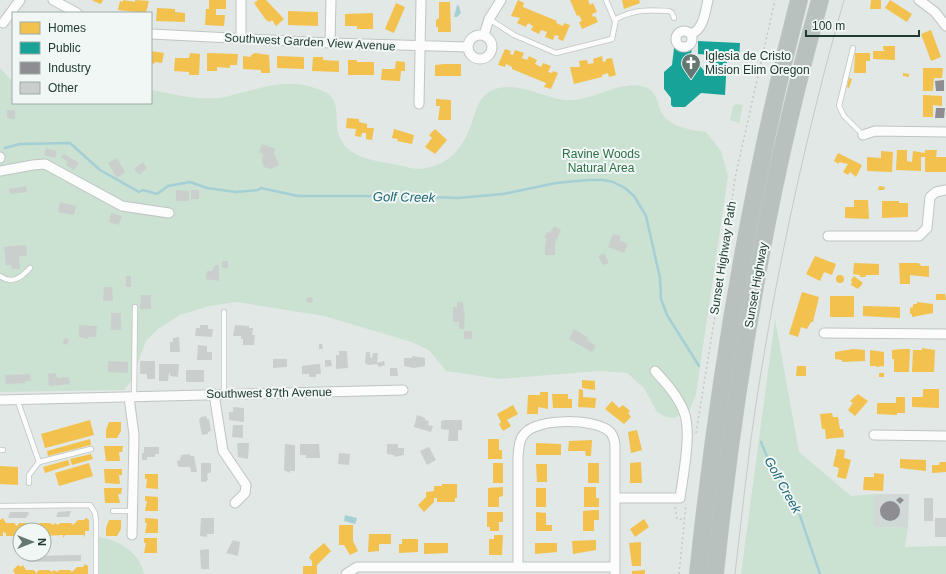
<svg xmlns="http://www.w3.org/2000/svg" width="946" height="574" viewBox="0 0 946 574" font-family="Helvetica,sans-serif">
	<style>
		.built { fill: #d0d9d5 }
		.green { fill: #cbe1d2 }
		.water { fill: #a4cfd5 }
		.homes { fill: #f2c14e }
		.public { fill: #17a398 }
		.industry { fill: #8d8d92 }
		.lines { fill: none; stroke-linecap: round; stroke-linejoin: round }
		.stream { stroke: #a4cfd5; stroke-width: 2.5 }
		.building { fill: #cacfcd }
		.service-casing { stroke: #bfc5c2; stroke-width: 6 }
		.minor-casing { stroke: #bfc5c2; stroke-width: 11 }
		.motorway-casing { stroke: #bcc4c1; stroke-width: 18 }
		.path { stroke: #c0c8c5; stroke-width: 1.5; stroke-dasharray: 2 3; stroke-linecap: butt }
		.service { stroke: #fbfcfb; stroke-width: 4.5 }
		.minor { stroke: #fbfcfb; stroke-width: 9 }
		.motorway { stroke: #b9c1bf; stroke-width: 16 }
		.tram { stroke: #c6cac9; stroke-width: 1 }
		.labels { text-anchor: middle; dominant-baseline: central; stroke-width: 4; stroke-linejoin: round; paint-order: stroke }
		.street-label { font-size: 12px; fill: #213a33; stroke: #f0f7f4 }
		.poi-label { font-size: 12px; fill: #213a33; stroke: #f0f7f4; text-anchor: start }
		.park-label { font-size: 12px; fill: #2d6f47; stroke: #f0f7f4 }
		.water-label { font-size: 13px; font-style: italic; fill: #1e6573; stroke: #f0f7f4 }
	</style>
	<rect width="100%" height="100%" fill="#e2e8e5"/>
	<path class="built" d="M874,494H909L908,528L874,527Z"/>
	<path class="green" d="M0,68L10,79L13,80V103H151V90C173,94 195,100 218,98C224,98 231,95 237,94C268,86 291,77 323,91C344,100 332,121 340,138C349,159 378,161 398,165C404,166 412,169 418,169C448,167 463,149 472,122C475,113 478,101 485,95C509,75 541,98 566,100C593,102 620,79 645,87C657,91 657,103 661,112C669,127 691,130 706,132L721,151L728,176L696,394L690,409L674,418L666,417L657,412L644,388L627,373L599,371L500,379L446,371L430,351L412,342L324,316L237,302L209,306L180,315L158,329L146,341L131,381L124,390L0,392Z
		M736,104L743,105L739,123L730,120L733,106Z
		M775,319L799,452L851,496L874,494V527L908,528L905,547L946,546V574H741Z
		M96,537C116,538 141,553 144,574H95Z"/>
	<path class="water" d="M457,5L459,6L461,13L457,17H454Z
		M345,515L357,518L355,524L344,521Z"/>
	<path class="homes" d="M93,0H103L101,4L93,1Z
		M123,0L135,2V0L149,1L146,13L118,10L120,1L123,2Z
		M209,0H226V9H216V15H225L224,26L205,25L206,9H209Z
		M258,0H266L284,19L276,26L272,20L270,22L266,20L254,3Z
		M518,0L524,3L523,7L557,21L556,23L563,26L564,23L570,25L563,41L558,39L559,36L555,35L553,40L545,37L547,32L541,30L539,34L531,30L533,26L528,23L526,27L517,23L520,18L511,16Z
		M570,0H588L590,5L593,3L597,12L592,14L593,17L595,16L598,22L582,29L579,22L582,21L579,15L577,16Z
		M622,0H639L640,3L624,9Z
		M871,0H881V9H870Z
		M890,0L912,14L907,22L885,8Z
		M439,2H450L451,32H438V27H436V20L439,18Z
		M396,3L405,7L394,33L385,29Z
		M157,8L175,9V12L185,13V22L156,21Z
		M288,11L318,12V26L288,25Z
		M373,13V29H357V26H345V14Z
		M931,30L941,57L931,61L921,34Z
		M883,46H895V60L873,59V51H885L883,49Z
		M505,49L511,51L510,54L513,55L515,50L524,53L522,58L527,60L529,56L537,60L535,64L541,67L543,63L551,66L548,72L552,73L553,71L558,73L551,89L544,87L546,83L512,69V67L506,64L505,67L498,65Z
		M151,51L164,53L162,63L155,62L154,64L151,63Z
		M190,53L200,54L199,75H189V72L174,71L175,58H189Z
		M207,53L238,54L237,65H230V68L217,67V71H207Z
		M255,53L269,55L270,73H261V70L243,69V56L251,57V55Z
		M855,53H870V61H866V73H854Z
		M277,56L304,57V69L277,68Z
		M602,56L603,62L606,61V59L612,58L616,75L609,77L608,73L602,75V77L574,84L570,67H580L579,61L587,60L588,64L594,63L593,59Z
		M313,57H323V60L339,61V72L312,71Z
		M348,60H357V62H374V75H348Z
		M396,61L405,62V71H401L400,81L381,80L382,69H395Z
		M444,64H461V76H435V65Z
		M923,68H943L942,78H934L933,91H923Z
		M903,73L909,74V77L903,76Z
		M849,78L852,79L849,88L847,87Z
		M923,95L942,96V106L933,105V117H923Z
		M436,99L451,100V120H438L440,106H436Z
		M347,118L359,119V122L367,124V128H374L372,140L366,139V133H362L361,137L355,136L356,129L346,128Z
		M394,129L414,135L412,144L397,141L398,139L392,138Z
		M435,129L447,140L435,154L425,147L432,138L429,135Z
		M897,150H907V161L912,162L913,151L925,153V150H937L936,157H946V172H925V157H921V171L896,170Z
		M881,151L893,152L892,172L867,171V157L881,158Z
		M838,153L862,165L856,177L850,172L848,175L843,172L848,164L839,162V164L834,161Z
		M879,186L885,187L884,190H878Z
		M854,200H868L869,219L845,218V207H854Z
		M882,201H899V203H908V217L882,218Z
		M815,256L836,264L832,275L824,272L820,281L806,274Z
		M854,263L879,264V275H866L865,277H860V275L853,274Z
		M899,263H919L921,266H929V277L910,275V284H900Z
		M836 279a4 4 0 1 1 8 0a4 4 0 1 1-8 0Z
		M854,276L863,283L858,289L851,285L852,282L851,280Z
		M802,292L819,297L813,322H811L807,329L801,327L798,337L789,334Z
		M936,294H945L946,300H936Z
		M830,296H854V317H830Z
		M917,302L933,304V313L912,317V314H910V308L913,307V304H917Z
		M863,306L900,307V318L863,316Z
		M922,348L935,350L934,372H912L913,350H922Z
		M853,349L865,350V361L842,362V360L835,359V352Z
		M902,349H910L909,372H894V359H892V350Z
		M870,350L884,352V366L876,367V366H870Z
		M797,366H806V376H796Z
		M879,373H884V377H879Z
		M582,380L595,381V390L582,388Z
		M579,389L583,390V397L596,398L595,408L578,407Z
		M923,389H939V408L912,407V397H923Z
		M540,392H548V409L538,407V414H527L528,395H540Z
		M552,394H568V399H572V408H553Z
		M858,394L868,401L855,416L848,410L853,403L850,401Z
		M896,397H905V413H897V415L877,414V403H896Z
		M612,401L619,408L623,405L630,411L628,413L631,417L624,424L605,409Z
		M513,405L518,414L507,420L511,426L503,431L499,424L501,422L497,414Z
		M832,413L833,417H838L840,429H843L844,437L826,439L825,429H822L820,414Z
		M90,420L94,435L45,448L41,434Z
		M109,422H121V431L117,438H106V430Z
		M637,430L642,450L631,453L628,432Z
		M90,439L91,445L48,456L47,451Z
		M488,439H499V450H502V459H488Z
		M592,440L591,456H586L585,451H568L569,441Z
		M536,443L561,444V455H536Z
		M104,446H123L122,452H119L120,461H106Z
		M837,449L845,450L844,458L851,460L846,479L837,477L839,468L833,466Z
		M91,454L93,459L72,465L70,459Z
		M900,459L926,460V471L900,468Z
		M68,460L70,465L45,473L43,467Z
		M641,462L642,483H630V463Z
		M940,462H946V472L932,473V465H939Z
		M89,463L93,476L59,486L55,473Z
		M493,463H503V483H493Z
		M588,463H599V483H588Z
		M536,464H547V482H537Z
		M0,466L18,467V485L0,484Z
		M104,469H122V475H119L120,484L105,483Z
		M874,473L884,474L883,491L863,490L864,477H874Z
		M145,474H158V489L146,488L147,479H145Z
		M442,484H457V498H455V502H437V498H434V502L424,512L418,505L426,497V492L434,491V486H442Z
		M503,487V496L499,497V507H488V488Z
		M584,487H596V498H599V507H584Z
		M104,488H122L121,494H118L120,503H105Z
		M536,488H546V507H536Z
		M145,496L158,497V511H145L147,501H145Z
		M594,510H599V520H594V531H583V511Z
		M487,512H503V522H499V531H490V527H487Z
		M536,512L546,513V525H552V531H536Z
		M3,518L6,523H14L17,526L19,523H29L32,526L35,523L37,525L40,523H50L53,525L55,523L58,525L60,523H71L73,525L78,520H84L86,518L89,520V531H85V538L84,535H65L63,538V535L44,536V530H20V536H6V533L3,532V536H0V520Z
		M145,518L158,519V533H145L147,523H145Z
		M644,519L649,527L635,537L630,529Z
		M109,520H121V529L117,536H106V528Z
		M339,525H353V541L358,551L350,555L344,545H339Z
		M369,534H391V544H379V551L368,552Z
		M494,535H503L502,555H489V539H494Z
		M144,538H157V553H144L146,543H144Z
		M402,539H418V552L399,553V544H402Z
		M596,540V550L573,554L572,541Z
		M641,542V566H632L629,543Z
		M324,543L331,551L317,565V574H303V566H312V561L309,558L311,554Z
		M424,543H448V553L424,554Z
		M535,543H557V552L535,554Z
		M85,564L88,566V574H15L13,570L18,565L21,567L23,565L26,570H34L36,573L39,570H49L52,572L54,570L57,572L59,570H70L72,572L77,567H83Z
		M645,570V574H632V571Z"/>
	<path class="public" d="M698,41L740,43L739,61L727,60L725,95L701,93L685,107H673L671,105V98L664,89V72L672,65L674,48L692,49L690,58L694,59L706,73L710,74L711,55L698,54Z"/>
	<path class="industry" d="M944,80V91H936L935,81Z
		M936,108H945L944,118H935Z
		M900,497L904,500L900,504L896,500Z
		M880 511a10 10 0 1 1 20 0a10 10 0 1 1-20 0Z"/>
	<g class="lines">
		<path class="stream" d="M5,148L20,144L70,143L100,170L139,192L143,190L157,194L168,186L190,182L207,188L236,192L258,190L261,188L298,196H402L458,198L503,194L556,183L588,180H603L613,182L625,188L634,196L646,216L660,278L661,299L667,315L699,366
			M761,442L770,464L797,507L820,574"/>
	</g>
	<path class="building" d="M7,110H15V119L7,118Z
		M262,144L275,149L274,153L279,165L271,169L264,167L262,161L263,154L259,152Z
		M46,148L57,151L55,158L44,155Z
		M64,154L79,163L74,170L66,165L68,162L61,157Z
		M117,158L125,172L117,178L108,163Z
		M143,162L147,168L139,175L134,169Z
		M26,186L27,192L10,194L9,189Z
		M176,190L189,191V201H176Z
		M191,190H199V199H191Z
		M60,202L76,206L74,215L58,212Z
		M111,213L122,216L119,225L109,222Z
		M554,226L561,230L555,243V255H545V244L547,239L544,237L547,232L550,233Z
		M613,234L621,236L619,240L628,244L624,253L608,247Z
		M26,245L27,256H19L20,269H12L11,265H6L4,247Z
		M604,253L609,263L603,265L598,256Z
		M222,261H228V268H222Z
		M215,265H219V281L206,279L207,271H212Z
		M126,276H131V287H126Z
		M104,287H112L113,301H103Z
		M141,295H151V309H140Z
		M312,297L313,302L307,303L306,298Z
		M457,302H463L464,313H465L464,329H459V322H453V307H457Z
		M111,313H121V330H111Z
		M79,325L97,326L96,337H88V339L79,337Z
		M200,325H208V329H213L212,337L195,336L196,328H200Z
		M235,325L249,326V328H253L252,335H255L254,345H243V339H241V336H233Z
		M574,329L589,338L587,340L596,346L592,352L569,339Z
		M464,331H472V339H464Z
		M179,337L180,352H170V342H173V338Z
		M65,338L69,339L67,345L62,343Z
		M319,344H322L323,349H319Z
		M198,345L207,346V352H212V360H197Z
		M339,351H347L348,368L336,369V355H339Z
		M366,352H370V357L372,358L373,353H378L377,363L384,361L385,365L379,367L377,364L368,365L365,363Z
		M412,356L425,358V366L414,368L404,366V358H412Z
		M273,359H287V367L273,368Z
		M325,360H331L332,366L325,367Z
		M108,361L128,362V373L108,372Z
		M140,361H155V379H147V374H140Z
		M159,364H179L178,377L170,376V373H169L168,381H159Z
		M317,364H320L321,374H316V377H309V374H302V366Z
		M390,368H397L398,376H390Z
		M186,370H204V382H186Z
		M56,373L57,378L69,377L70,384L49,386L48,374Z
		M30,374L31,381H25V383L6,384L5,375Z
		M233,407L244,408V422L229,420V412H233Z
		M417,415L425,418V420L429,421L428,425L433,426L431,432L414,427Z
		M206,416L207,419H209L211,431L208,432V434L202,435L199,420L201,417Z
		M445,420H462V430H458V441H448L449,430L441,429V421Z
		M233,425H243V438L232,437Z
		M237,443H249L248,459L238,457Z
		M285,444L295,445V471H290V473L284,470Z
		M300,444H319L320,458H306V455H300Z
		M387,444H398V448H404V455L394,457V455L387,454Z
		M144,447H159V454H155V457H147V460H142V453H144Z
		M429,447L436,460L427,465L420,451Z
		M339,453L350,454L349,465L338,464Z
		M190,454V456H194L197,472H191L190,467H178L177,461L180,460L181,455Z
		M201,463H211V472L207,474L208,480L205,482H201Z
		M924,498H933V521H924Z
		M71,511L69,517H56L58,512Z
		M10,512H28L29,513L26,518H8Z
		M201,518H214V534H207V537L200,536Z
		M935,518H946V537H935Z
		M233,540L240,542L238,556L226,553Z
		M209,549V569H201L200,550Z
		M81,555V561L28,562V556Z"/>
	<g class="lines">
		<defs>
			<path id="service" d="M606,0L615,21
				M489,19L514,35L556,53L612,39L616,19C636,9 647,10 669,11L672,13L674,18
				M853,48L839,106L844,116L863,135
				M0,276C12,285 22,277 30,268
				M224,394V312
				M134,397L135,307
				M17,399L39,462L91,449
				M0,450H3
				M29,483V475L39,462
				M0,506L90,505L95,513L96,521V574
				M113,511H132"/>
			<path id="minor" d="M53,0L77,13
				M241,0V38
				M919,0L935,12L946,26
				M3,23L20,0
				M676 39a8 8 0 1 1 16 0a8 8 0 1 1-16 0Z
				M151,34L330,43L468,47
				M691,34C704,29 705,12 708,0
				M468 47a12 12 0 1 1 24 0a12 12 0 1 1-24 0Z
				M484,35L489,19L501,0
				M330,43L331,0
				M419,104L421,0
				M863,135L875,131L946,132
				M0,157V158
				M0,171L33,165L45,164L122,206L169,213
				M828,236H919L927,228L930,197L936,192L946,190
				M824,333L946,334
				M214,394L223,451L246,485L245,493L235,503
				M129,397L134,435L132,535
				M0,400L403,390
				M874,435L946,436
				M616,498H680C683,476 692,432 684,412C678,396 666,383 655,371
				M518,567V456C519,447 519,439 525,433C538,418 596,418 610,432C614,436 614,440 615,445V574
				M346,574L357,567H615"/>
			<path id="motorway" d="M698,574C718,381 750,188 799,0
				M715,574C735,381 767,187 820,0"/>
		</defs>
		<use href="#service" class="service-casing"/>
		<use href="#minor" class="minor-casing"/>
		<use href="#motorway" class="motorway-casing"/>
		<path class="path" d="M696,433L723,266L735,178L775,0
			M675,507L677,519H685
			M679,574L686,504"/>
		<use href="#service" class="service"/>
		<use href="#minor" class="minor"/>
		<use href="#motorway" class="motorway"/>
		<path class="tram" d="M735,574C742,515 748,455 757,397C778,263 807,130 844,0"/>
	</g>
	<defs>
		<symbol id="church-pin" viewBox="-11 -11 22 30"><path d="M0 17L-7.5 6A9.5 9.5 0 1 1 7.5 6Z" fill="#657771" stroke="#f0f7f4"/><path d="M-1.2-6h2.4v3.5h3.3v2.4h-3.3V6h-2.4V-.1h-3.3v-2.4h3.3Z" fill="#fff"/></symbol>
	</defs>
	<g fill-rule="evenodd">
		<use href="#church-pin" x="680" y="52" width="22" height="30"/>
	</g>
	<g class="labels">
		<g class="street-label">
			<text transform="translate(310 42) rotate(3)">Southwest Garden View Avenue</text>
			<text transform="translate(723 258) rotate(-81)">Sunset Highway Path</text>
			<text transform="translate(756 285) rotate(-80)">Sunset Highway</text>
			<text transform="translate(269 393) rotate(-1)">Southwest 87th Avenue</text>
		</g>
		<g class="poi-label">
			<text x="705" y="56">Iglesia de Cristo<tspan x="705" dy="14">Mision Elim Oregon</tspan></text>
		</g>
		<g class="park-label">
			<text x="601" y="154">Ravine Woods<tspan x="601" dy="14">Natural Area</tspan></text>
		</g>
		<g class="water-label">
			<text transform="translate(404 197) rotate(1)">Golf Creek</text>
			<text transform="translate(783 485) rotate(61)">Golf Creek</text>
		</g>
	</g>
	<rect x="12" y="12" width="140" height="92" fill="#f0f7f4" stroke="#9daba7"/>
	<rect x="20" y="22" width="20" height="12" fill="#f2c14e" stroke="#9daba7"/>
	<text x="48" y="32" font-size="12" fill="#213a33">Homes</text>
	<rect x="20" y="42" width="20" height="12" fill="#17a398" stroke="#9daba7"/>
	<text x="48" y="52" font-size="12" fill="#213a33">Public</text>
	<rect x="20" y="62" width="20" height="12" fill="#8d8d92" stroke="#9daba7"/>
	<text x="48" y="72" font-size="12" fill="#213a33">Industry</text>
	<rect x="20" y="82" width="20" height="12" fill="#cacfcd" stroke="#9daba7"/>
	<text x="48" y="92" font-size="12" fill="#213a33">Other</text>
	<g transform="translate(32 542) rotate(90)"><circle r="19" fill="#f0f7f4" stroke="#9daba7"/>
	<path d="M0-3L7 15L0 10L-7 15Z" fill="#657771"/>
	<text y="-6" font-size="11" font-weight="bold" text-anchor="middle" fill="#213a33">N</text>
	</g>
	<path d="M806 30v6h113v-6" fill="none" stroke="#213a33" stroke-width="2"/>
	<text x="812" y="30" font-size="12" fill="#213a33" stroke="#f0f7f4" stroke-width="3" paint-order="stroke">100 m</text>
</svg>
